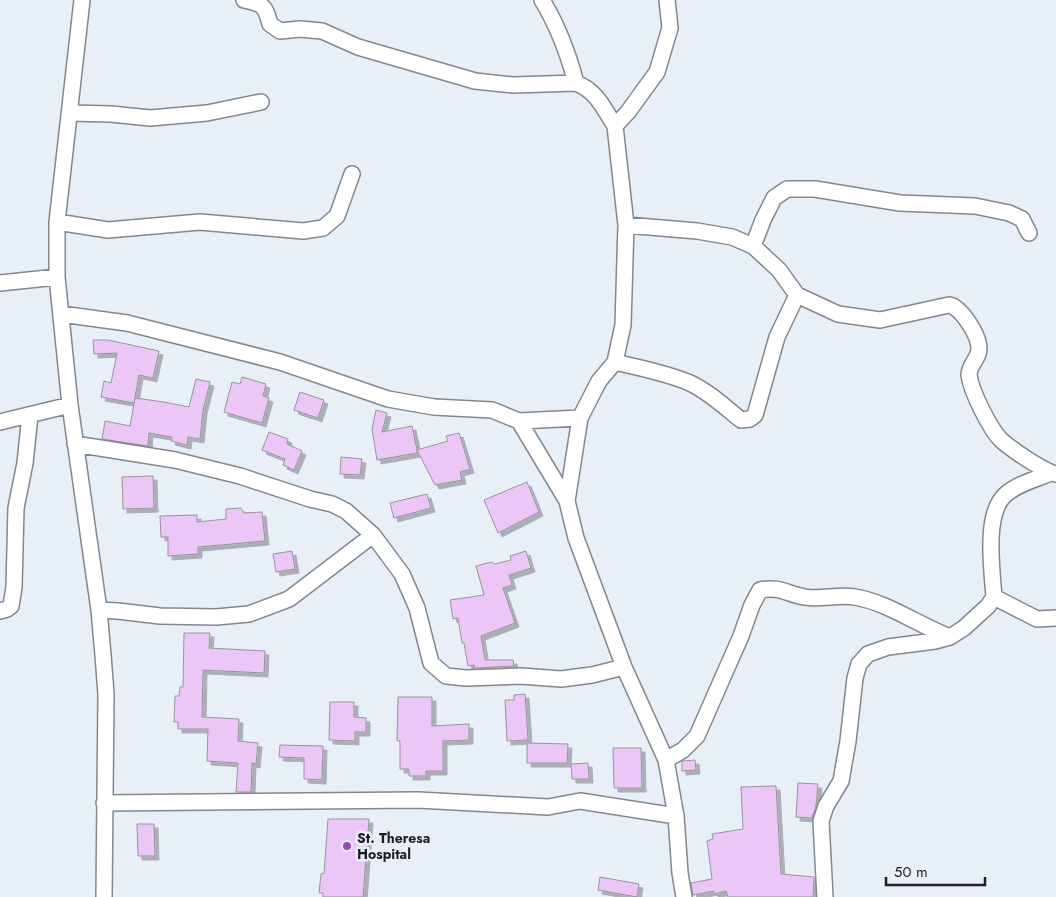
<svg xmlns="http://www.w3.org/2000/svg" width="1056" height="897" viewBox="0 0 1056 897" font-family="Jost,sans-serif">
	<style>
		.building { fill: #ecc6f6; stroke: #99939b; filter: url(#shadow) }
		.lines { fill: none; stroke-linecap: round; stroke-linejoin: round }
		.minor-casing { stroke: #82888f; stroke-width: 18 }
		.minor { stroke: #fff; stroke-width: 15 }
		.poi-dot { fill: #9749ba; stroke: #e8eff7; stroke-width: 2 }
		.labels { text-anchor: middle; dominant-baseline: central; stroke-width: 5; stroke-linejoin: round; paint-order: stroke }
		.poi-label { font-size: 14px; font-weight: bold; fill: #1d1f22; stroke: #e8eff7; text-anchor: start }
	</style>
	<defs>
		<filter id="shadow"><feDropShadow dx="4" dy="4" stdDeviation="0" flood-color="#0004"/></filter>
	</defs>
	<rect width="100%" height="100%" fill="#e8eff7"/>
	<path class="building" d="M93,340H108L159,351L153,378L139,375L134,403L101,397L104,381L111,383L117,353L94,354Z
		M242,377L266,384L263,396L269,398L262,423L224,412L232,382L240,384Z
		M196,379L210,382L203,410L200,439L188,437L187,445L171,441L172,437L149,433L148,446L102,439L105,421L130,426L135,398L164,402L189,407Z
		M300,392L324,400L318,418L294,410Z
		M376,410L387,413L382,432L412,426L417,450L448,441L446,436L459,433L470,469L460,472L462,480L435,485L417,450V453L377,460L372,429Z
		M269,432L288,439L287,444L302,451L294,470L283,465L285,459L262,450Z
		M341,457L362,459L360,475L340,474Z
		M153,476L154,508L123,509L122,477Z
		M527,482L539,512L498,533L484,500Z
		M427,494L431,508L394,518L390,503Z
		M241,508L244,513L262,512L265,541L198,547V554L168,556V537H161L160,516L197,515V522L226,519V509Z
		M292,551L295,569L276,572L273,554Z
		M526,551L531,568L509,575L512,585L503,588L515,623L481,636L485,660H513L514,666L475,668L474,665L468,666L464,643H462L458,618L453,619L450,600L484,595L476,566L491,562L495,564L511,560L510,556Z
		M184,633H210L209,648L265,651L264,673L203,670L202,717L239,719L238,741L258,743L256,764L252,763L251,792H236L238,763L207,761L208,729H178V722H174L175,696H179L180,687H183Z
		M525,694L528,740L507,741L505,700H514V695Z
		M398,697H432V726L469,724V740L443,741V771H426V776H409V769H400V741H397Z
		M330,702H354V717L366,718V732H355V741L329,740Z
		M527,743L568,744L567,763H527Z
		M280,745L323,746L322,780L304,779V758L279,757Z
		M613,748H641L642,788H614Z
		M695,760L696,770L682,771V761Z
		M588,763L589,779H572L571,764Z
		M798,783L818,784L816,806L812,818L796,817Z
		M776,786L781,874L814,877L813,897H728L726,891L714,894V891L693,895L691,883L712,879L707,841L713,839L712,834L743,829L741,787Z
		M328,819H369L363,897H323V893H319L321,874L324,873Z
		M137,824H154L155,856H138Z
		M600,877L639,884L637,897L598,890Z"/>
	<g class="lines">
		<defs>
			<path id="minor" d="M82,0L57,222V277L70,405L99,610L103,655L106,694L104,897
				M244,0C263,4 265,5 270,24L280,31L300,29L322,31L358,47L475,81L513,85L576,83C597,91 604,109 615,126
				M542,0C558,26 568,53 576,83
				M667,0L670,28L657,72L628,112L615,126L626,225L623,325L615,362L599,381L580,418L567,501L576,538L624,667L666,760L676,816L680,873L684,897
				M70,113L111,114L150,118L207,113L261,102
				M57,222L108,230L200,222L303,231L323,228L337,216L352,174
				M626,225L697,231L732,237L753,246L779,270L797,295L838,314L880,320L949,305L953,306C965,314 983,340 978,354C975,362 969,367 969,375C971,391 990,429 1001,440C1011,449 1043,471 1056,474
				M753,246L763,220L774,198L787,189H815L900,203L975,206L1009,213L1022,219L1029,233
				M0,283L57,277
				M61,314L127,323L280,362L388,399L434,407L492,410L519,421L580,418
				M615,362C640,368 667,373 690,383C709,392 725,407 741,420L750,419L755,415L777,337L797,295
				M519,421L567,501
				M0,422L70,405
				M75,444L175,460L240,476L310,499L332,504L346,511L373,535L402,574L417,608L431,663L446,676L466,678L521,676L561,679L592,675L624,667
				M994,597L1037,619L1056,618
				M99,610L118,611L160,616L216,617L249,614L289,599L373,535
				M0,611L7,609L11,606L14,587L16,508L25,463L30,415
				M666,760L683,750L697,736L741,636L752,605L760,590C781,586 786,594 805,597C821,600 838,594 855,597C889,603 918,625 950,637
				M104,803L418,800L548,807L580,801L676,816
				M825,897L821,821L826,806L841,781L848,741L855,678L859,664L868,654L888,647L935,641L950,637L964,628L988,606L994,597C992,570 984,514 1005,495C1017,484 1036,479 1051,473"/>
		</defs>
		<use href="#minor" class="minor-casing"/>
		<use href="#minor" class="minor"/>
	</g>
	<circle class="poi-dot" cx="347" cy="846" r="5"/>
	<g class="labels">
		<g class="poi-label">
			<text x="357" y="838">St. Theresa<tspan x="357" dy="16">Hospital</tspan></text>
		</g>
	</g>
	<path d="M886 877v8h99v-8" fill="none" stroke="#1d1f22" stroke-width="2.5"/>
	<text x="894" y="877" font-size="15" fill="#1d1f22" stroke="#e8eff7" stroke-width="4" paint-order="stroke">50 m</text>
</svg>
